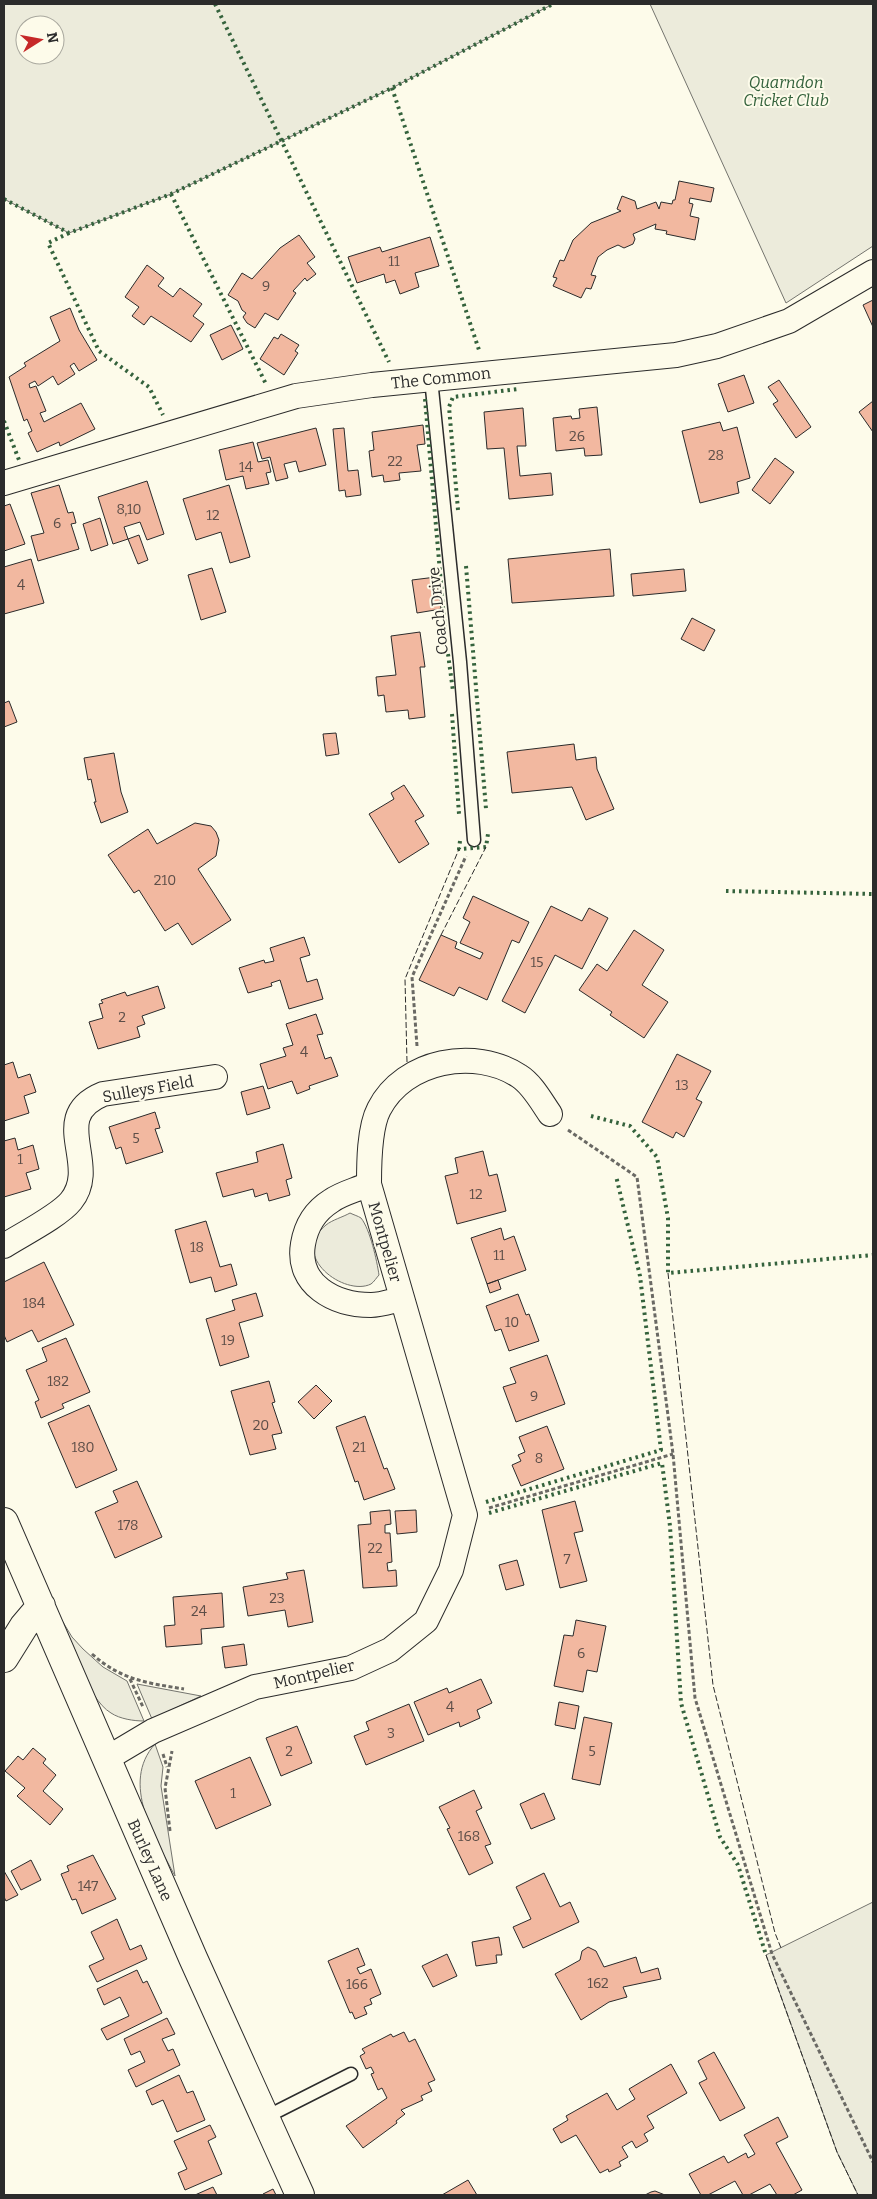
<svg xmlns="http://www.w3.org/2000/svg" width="877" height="2199" viewBox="0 0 877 2199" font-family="Bitter,serif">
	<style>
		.green { fill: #ecebdb; stroke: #74746e; fill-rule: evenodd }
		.building { fill: #f2b8a0; stroke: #2b2b2b }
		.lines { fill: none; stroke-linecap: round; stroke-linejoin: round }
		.lane-casing { stroke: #2b2b2b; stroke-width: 15 }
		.street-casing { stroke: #2b2b2b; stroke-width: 26 }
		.secondary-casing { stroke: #2b2b2b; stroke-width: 30 }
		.path { stroke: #6a6964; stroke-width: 3; stroke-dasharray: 4 2.5; stroke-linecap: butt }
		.lane { stroke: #fdfbea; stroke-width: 12 }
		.street { stroke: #fdfbea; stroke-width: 24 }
		.secondary { stroke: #fdfbea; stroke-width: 28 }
		.hedge { stroke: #34623c; stroke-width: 4; stroke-dasharray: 2.5 4; stroke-linecap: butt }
		.fence { stroke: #2b2b2b; stroke-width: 1; stroke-dasharray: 6 2.5; stroke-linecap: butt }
		.labels { text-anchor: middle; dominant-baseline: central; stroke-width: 4; stroke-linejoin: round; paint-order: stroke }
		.number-label { font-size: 14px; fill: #5d4e48 }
		.park-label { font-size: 16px; font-style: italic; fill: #34623c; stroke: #fdfbea }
		.street-label { font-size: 16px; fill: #2b2b2b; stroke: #fdfbea }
	</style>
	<rect width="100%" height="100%" fill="#fdfbea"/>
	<path class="green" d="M4,4H553L392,88L171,194L69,233L4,199ZM25,25H55V55H25Z
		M650,4H873V246L786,303Z
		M350,1213C354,1215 358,1216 361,1218C370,1229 377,1261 379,1275C377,1277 374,1282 371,1284C345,1297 288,1256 326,1225C332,1220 343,1217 350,1213Z
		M55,1609L72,1637L83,1649L103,1667L127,1681L144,1721C134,1721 120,1719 111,1713C87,1699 66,1635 55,1609Z
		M137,1684L201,1696L152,1719Z
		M155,1744L163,1767L161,1786L175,1876C155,1838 120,1783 155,1744Z
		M873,1902V2195H858L837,2152L766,1955Z"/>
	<path class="building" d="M679,181L714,188L711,202L690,198L689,203L693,204L690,216L699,218L695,240L666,234L667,231L655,229L656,224L633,234L635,239L633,244L624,248L618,245L607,250L598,257L591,275L596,276L591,289L586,288L581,298L553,286L557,278L553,277L560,260L564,261L573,240L591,223L621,211L617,209L622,196L635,201L637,209L656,202L659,209L661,202L672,204L673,200H675Z
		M299,235L315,257L307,263L316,274L307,281L305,278L293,291L296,293L278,320L265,313L255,328L247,323L243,317L246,313L242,310L238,301L228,295L242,273L252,279L280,248Z
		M430,237L439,266L415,273L419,287L400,294L395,280L386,283L384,274L357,283L348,257L380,247L382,252Z
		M147,265L164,278L158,286L173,297L180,288L202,304L193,316L204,324L191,342L151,316L144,325L132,316L139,307L125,297Z
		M873,300V327L863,305Z
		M70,308L79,330L97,360L79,371L74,363L70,366L75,374L58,385L53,376L38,386L35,381L29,384L30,388L36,386L46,411L40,413L44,422L81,403L95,429L60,446L59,442L37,452L28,433L32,431L27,419L24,421L9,377L26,366L24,363L60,341L50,317Z
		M231,325L243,349L222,360L210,335Z
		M281,334L299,345L295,351L298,353L284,375L260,359L274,337L278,339Z
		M744,375L754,403L728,412L718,384Z
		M779,380L811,427L796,438L773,404L778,401L768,387Z
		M873,401V432L859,412Z
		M597,407L602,455L585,456L584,448L556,451L553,418L571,416L572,419L580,418L579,409Z
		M523,408L526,446H517L520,476L551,473L553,495L509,499L504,448L487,449L484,412Z
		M720,422L723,431L737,427L750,478L737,482L739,493L700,503L682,431Z
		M423,425L425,444L417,445L421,471L399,473L400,480L384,482L383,475L372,477L369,451L374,450L372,432Z
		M316,428L326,465L299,472L296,461L284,464L288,478L276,481L270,457L262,459L257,443Z
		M344,428L348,471L358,470L361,495L346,497L345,490L339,491L333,429Z
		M253,442L258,462L268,460L271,472L266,473L269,484L246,489L243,476L226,480L219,450Z
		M775,458L794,472L770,504L752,490Z
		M147,481L164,534L147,540L140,522L124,527L128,539L113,544L98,497Z
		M59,485L68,513L73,512L76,523L71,524L79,549L38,561L31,536L44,533L31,493Z
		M229,485L250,557L230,563L221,532L196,540L183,499Z
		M10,504L25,544L4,551V506Z
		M100,518L108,545L91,551L83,524Z
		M139,535L148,560L138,564L128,539Z
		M610,549L614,596L512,603L508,559Z
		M31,559L44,603L4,614V567Z
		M212,568L226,612L201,620L188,575Z
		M684,569L686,591L633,596L631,574Z
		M436,577L441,609L417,613L412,580Z
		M692,618L715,630L704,651L681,639Z
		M420,632L425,667H420L425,717L409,719L408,710L386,712L384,695L378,696L376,677L396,675L391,636Z
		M9,701L17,722L4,727V703Z
		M336,733L339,754L326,756L323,734Z
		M574,744L576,760L596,757L597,769L614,809L586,820L572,787L512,793L507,752Z
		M114,753L121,792L128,812L101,823L94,802H96L91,779L88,780L84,758Z
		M404,785L424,816L415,821L429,844L399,863L369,814L394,799L391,793Z
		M195,823L211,826L216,832L219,840L216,856L198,869L231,920L192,945L178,923L165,931L139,890L134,893L108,855L148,829L157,844Z
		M473,896L529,922L519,943L512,940L487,1000L459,987L454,996L419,980L441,935L457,942L455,948L480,959L483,953L460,943L470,922L463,918Z
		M551,906L582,921L589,908L608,918L582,969L555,955L525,1013L502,1001Z
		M634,930L664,950L642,985L668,1002L644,1038L610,1015L612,1012L579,990L597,964L607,971Z
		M304,937L310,955L300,958L307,982L317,979L323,999L289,1009L280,980L271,983L272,986L248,993L239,968L264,960L265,963L274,961L270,948Z
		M158,986L165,1008L142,1016L145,1024L137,1027L140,1037L98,1049L89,1022L103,1018L99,1004L103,1003L101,1000L125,992L127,996Z
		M316,1014L323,1034L317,1035L325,1059L331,1057L338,1076L309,1086L310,1089L297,1094L292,1081L268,1089L260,1064L286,1056L283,1048L293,1045L286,1024Z
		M677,1054L711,1071L696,1099L702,1102L684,1137L676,1132L673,1138L642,1122Z
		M13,1062L18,1078L30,1074L36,1092L24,1096L29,1113L4,1121V1065Z
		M263,1086L270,1108L247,1115L241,1092Z
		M155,1112L160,1128L155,1129L163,1152L126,1164L121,1147L116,1149L109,1127Z
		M15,1138L18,1150L33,1145L39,1169L26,1173L31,1189L4,1197V1141Z
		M283,1144L292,1178L286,1180L290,1195L269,1201L267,1193L255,1197L253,1189L223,1197L216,1173L258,1162L256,1152Z
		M483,1151L489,1176L497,1174L506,1211L457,1224L445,1176L458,1173L455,1158Z
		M206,1221L220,1267L231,1264L237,1285L215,1292L211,1277L190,1283L175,1230Z
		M501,1228L504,1240L514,1236L526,1270L487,1284L471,1238Z
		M44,1262L74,1325L38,1342L32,1330L7,1342L4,1335V1282Z
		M498,1280L501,1289L490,1293L487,1284Z
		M256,1293L263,1316L239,1323L249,1357L220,1366L206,1319L235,1310L232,1300Z
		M518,1294L526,1315L529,1314L539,1341L509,1351L501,1329L495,1331L486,1306Z
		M66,1338L90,1392L62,1404L64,1408L41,1418L35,1402L39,1400L26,1370L47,1361L42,1348Z
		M547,1355L565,1404L516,1422L503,1387L516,1383L510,1368Z
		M269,1381L275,1402L272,1403L282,1433L272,1435L276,1449L250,1455L231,1391Z
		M316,1385L332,1401L314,1419L298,1402Z
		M89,1405L117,1470L76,1488L48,1423Z
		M365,1416L384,1469L387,1468L395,1489L364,1500L358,1481L355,1482L336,1427Z
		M547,1426L564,1469L521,1486L512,1465L521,1461L518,1455L525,1452L519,1437Z
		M137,1481L162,1537L115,1558L95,1512L118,1502L113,1491Z
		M575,1501L583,1531L574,1533L587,1581L560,1588L542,1510Z
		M390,1510L391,1524L385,1525V1533H390L392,1562L387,1563L388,1571L396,1570L397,1586L363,1588L358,1525L371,1524L370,1512Z
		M416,1510L417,1532L397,1534L395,1511Z
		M517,1560L524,1585L506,1590L499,1565Z
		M304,1570L313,1622L288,1627L285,1610L248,1616L243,1587L288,1579L286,1573Z
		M222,1593L224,1627L201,1629L202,1644L166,1647L164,1626L175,1625L173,1597Z
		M576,1620L606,1626L597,1672L587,1670L583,1692L554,1686L564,1635L573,1636Z
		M244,1644L247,1665L225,1668L222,1647Z
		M481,1679L492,1703L477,1710L480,1718L460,1727L459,1722L428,1735L414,1702L447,1688L449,1693Z
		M559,1702L579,1706L575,1729L555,1725Z
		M409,1704L424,1741L366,1765L354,1736L369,1730L366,1722Z
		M584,1717L612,1723L600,1785L572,1779Z
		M297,1726L312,1763L281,1776L266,1738Z
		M33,1748L46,1759L43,1763L56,1775L43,1791L63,1809L50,1825L17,1796L25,1788L5,1771L18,1756L23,1760Z
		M250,1757L271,1805L216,1829L195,1781Z
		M474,1790L482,1808L476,1811L491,1844L485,1846L493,1863L469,1875L447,1829L450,1828L439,1807Z
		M544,1793L555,1819L531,1829L520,1804Z
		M93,1855L116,1899L82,1914L76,1899L72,1900L61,1874L69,1871L67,1866Z
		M31,1860L41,1880L21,1890L11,1871Z
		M4,1871L18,1895L6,1901L4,1897Z
		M544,1873L560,1907L570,1902L579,1922L523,1948L513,1927L531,1919L516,1887Z
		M117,1919L130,1950L141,1945L147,1959L97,1982L89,1966L104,1959L91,1932Z
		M499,1937L502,1955H496L497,1963L476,1966L472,1942Z
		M588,1947L596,1951L604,1967L636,1957L641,1973L658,1968L661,1979L623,1987L627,1997L609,2002L581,2020L555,1974L580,1960L582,1951Z
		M358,1948L365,1965L357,1968L360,1974L371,1969L381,1994L370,1999L372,2004L364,2007L367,2014L355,2019L352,2012L350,2013L328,1961Z
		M447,1954L457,1976L433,1987L422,1966Z
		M137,1970L143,1983L147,1981L162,2013L107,2040L101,2029L129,2016L120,1997L104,2005L97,1989Z
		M167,2018L175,2034L162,2039L168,2051L173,2049L180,2065L136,2087L128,2070L145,2062L140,2051L131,2055L124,2039Z
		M404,2032L409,2042L415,2039L435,2080L428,2083L432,2091L421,2096L423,2100L401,2110L405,2114L396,2121L397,2123L363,2148L346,2126L387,2098L382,2088L378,2090L371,2074L374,2073L371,2067L366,2069L360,2056L365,2053L362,2049L391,2034L393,2037Z
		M714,2052L745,2108L720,2121L699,2083L707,2079L698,2061Z
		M671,2064L687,2093L647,2116L654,2128L644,2134L648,2141L636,2148L632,2141L622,2147L628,2157L619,2162L621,2166L609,2172L608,2169L600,2173L576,2135L561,2143L553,2129L568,2120L566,2116L607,2093L617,2110L635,2099L629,2089Z
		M179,2075L187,2093L193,2091L205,2120L177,2132L163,2100L152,2105L146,2091Z
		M778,2117L788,2137L776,2143L802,2190L793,2195H777L770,2184L749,2195H743L735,2181L708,2195H701L689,2174L724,2156L728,2163L746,2153L748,2158L755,2154L744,2135Z
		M210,2125L216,2137L208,2141L222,2174L185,2190L178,2173L187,2169L174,2141Z
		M468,2180L477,2195H442Z
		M213,2187L217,2195H195Z
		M273,2189L276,2195H264L263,2194Z
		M655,2191L665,2195H645L651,2192Z"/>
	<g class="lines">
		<defs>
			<path id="lane" d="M431,379L460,662L474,840
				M264,2118L351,2074"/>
			<path id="street" d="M4,483L296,396L372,385L676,355L717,346L789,321L873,272
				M369,1184C357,1190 342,1193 331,1201C315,1211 306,1226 303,1244C296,1285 335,1305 371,1305C381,1305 392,1301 401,1299
				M4,1246C21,1235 59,1216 71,1201C101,1164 47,1117 103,1094L215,1077
				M106,1759L153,1731L255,1687L351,1668L390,1650L426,1621L451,1570L465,1515L369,1184C369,1164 369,1128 379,1109C404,1060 475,1047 519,1076C532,1084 541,1101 550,1114"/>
			<path id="secondary" d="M4,1522L193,1958L300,2195
				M4,1658L24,1626L41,1606"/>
		</defs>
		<use href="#lane" class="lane-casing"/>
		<use href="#street" class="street-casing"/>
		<use href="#secondary" class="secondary-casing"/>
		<path class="path" d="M417,1046L412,977L466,856
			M568,1130L637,1177L673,1454L695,1698L772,1954L873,2162
			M489,1508L673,1454
			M92,1654C121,1680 147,1683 184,1689
			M130,1679L143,1707
			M163,1754L167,1767
			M170,1831L165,1788L172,1751"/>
		<use href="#lane" class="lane"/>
		<use href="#street" class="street"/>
		<use href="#secondary" class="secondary"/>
		<path class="hedge" d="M215,4L389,362
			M392,88L480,353
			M171,194L266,384
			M4,199L69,233L171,194L392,88L553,4
			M69,233L48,243L99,351L149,387L163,415
			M425,399L445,630
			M4,421L19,460
			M458,510L449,407L453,397L518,389
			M466,566L486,809
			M448,654L453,691
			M452,714L459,814
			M460,841L459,849L486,847L488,834
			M726,891L873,894
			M591,1116L630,1126L657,1157L668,1218V1273L873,1255
			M486,1502L661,1450L640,1276L616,1176
			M489,1513L662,1463L670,1526L681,1703L720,1837L738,1865L766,1955"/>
		<path class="fence" d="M441,935L486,847
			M407,1062L405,979L459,849
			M668,1273L713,1685L775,1933L781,1948
			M766,1955L837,2152L858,2195"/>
	</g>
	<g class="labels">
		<g class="number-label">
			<text x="394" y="261">11</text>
			<text x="266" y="286">9</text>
			<text x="577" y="436">26</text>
			<text x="716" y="455">28</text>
			<text x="395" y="461">22</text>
			<text x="246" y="467">14</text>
			<text x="129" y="509">8,10</text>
			<text x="213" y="515">12</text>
			<text x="57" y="523">6</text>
			<text x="21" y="585">4</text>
			<text x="165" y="880">210</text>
			<text x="537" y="962">15</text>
			<text x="122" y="1017">2</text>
			<text x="304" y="1052">4</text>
			<text x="682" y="1085">13</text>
			<text x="136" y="1138">5</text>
			<text x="20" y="1159">1</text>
			<text x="476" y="1194">12</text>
			<text x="197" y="1247">18</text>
			<text x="499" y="1255">11</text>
			<text x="34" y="1303">184</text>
			<text x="512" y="1322">10</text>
			<text x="228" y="1340">19</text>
			<text x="58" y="1381">182</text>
			<text x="534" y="1396">9</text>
			<text x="261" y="1425">20</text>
			<text x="83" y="1447">180</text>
			<text x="359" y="1447">21</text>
			<text x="539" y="1458">8</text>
			<text x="128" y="1525">178</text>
			<text x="375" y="1548">22</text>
			<text x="567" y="1559">7</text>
			<text x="277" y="1598">23</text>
			<text x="199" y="1611">24</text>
			<text x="581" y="1653">6</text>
			<text x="450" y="1707">4</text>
			<text x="391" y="1733">3</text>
			<text x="289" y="1751">2</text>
			<text x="592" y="1751">5</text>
			<text x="233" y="1793">1</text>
			<text x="469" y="1836">168</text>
			<text x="88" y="1886">147</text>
			<text x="598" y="1983">162</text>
			<text x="357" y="1984">166</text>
		</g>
		<g class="park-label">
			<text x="786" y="82">Quarndon<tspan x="786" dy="18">Cricket Club</tspan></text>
		</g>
		<g class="street-label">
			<text transform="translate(441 378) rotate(-6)">The Common</text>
			<text transform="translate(438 611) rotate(-96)">Coach Drive</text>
			<text transform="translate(148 1089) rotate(-10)">Sulleys Field</text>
			<text transform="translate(385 1242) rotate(74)">Montpelier</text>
			<text transform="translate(314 1674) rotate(-13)">Montpelier</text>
			<text transform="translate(150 1860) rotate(66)">Burley Lane</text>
		</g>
	</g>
	<rect width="877" height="2199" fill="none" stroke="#2b2b2b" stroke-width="10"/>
	<g transform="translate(40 40) rotate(79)"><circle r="24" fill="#fdfbea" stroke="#a9a89e"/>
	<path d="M0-4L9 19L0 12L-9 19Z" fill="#c62828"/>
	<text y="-8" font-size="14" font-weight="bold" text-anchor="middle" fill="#2b2b2b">N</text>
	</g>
</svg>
